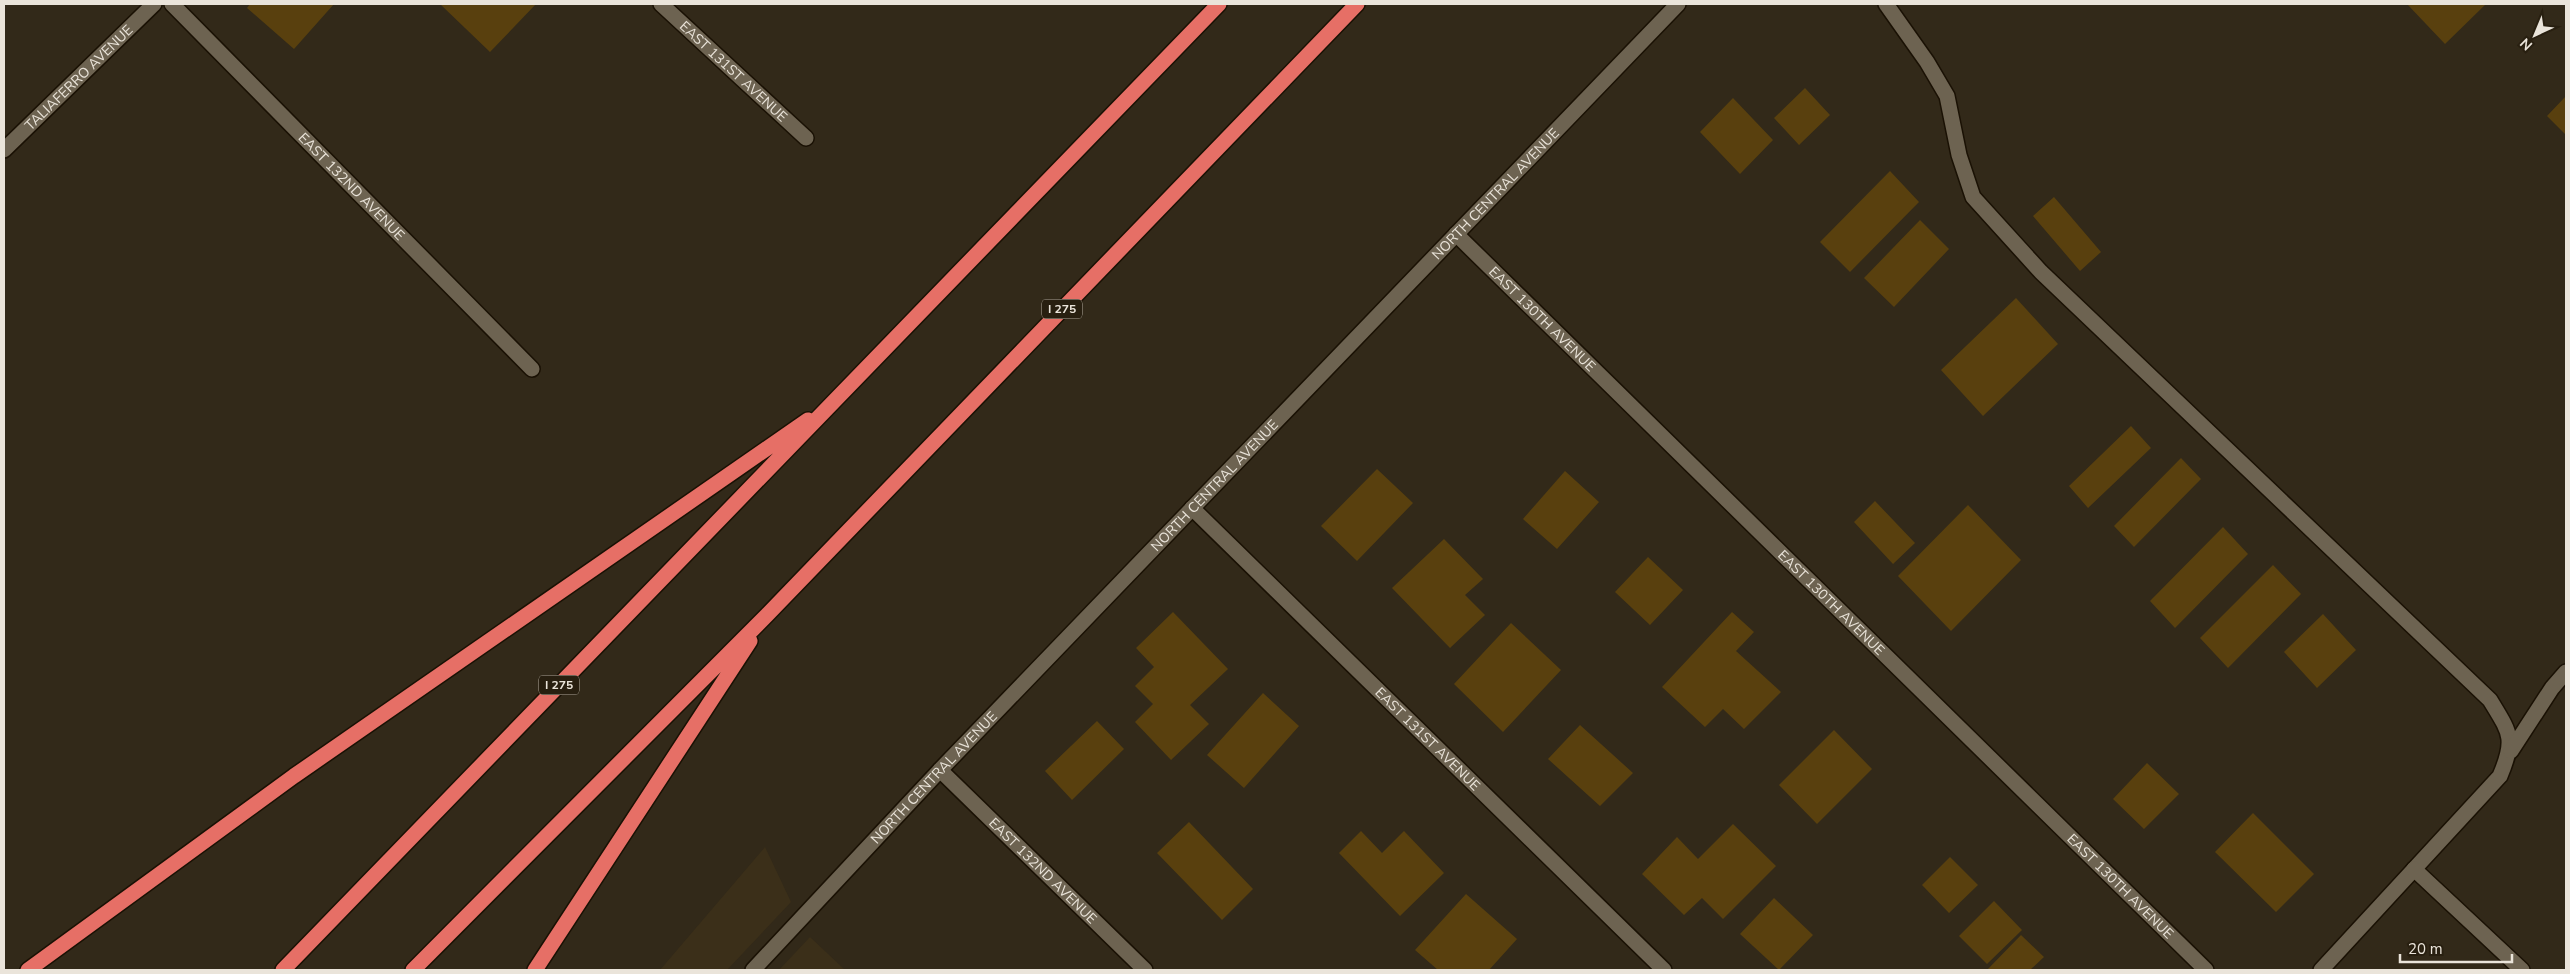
<svg xmlns="http://www.w3.org/2000/svg" width="2570" height="974" viewBox="0 0 2570 974" font-family="'Nunito Sans',sans-serif">
	<style>
		.built { fill: #3b2f19 }
		.building { fill: #59400e }
		.lines { fill: none; stroke-linecap: round; stroke-linejoin: round }
		.minor-casing { stroke: #1a1104; stroke-width: 18 }
		.highway-casing { stroke: #1a1104; stroke-width: 18 }
		.minor { stroke: #6d6351; stroke-width: 15 }
		.highway { stroke: #e66f66; stroke-width: 15 }
		.labels { text-anchor: middle; dominant-baseline: central; stroke-width: 5; stroke-linejoin: round; paint-order: stroke }
		.shield { fill: #281f10; stroke: #b0a99d; stroke-width: 1 }
		.shield-label { font-size: 12px; font-weight: bold; fill: #eae4da }
		.street-label { font-size: 14px; fill: #eae4da; stroke: #281f10 }
	</style>
	<rect width="100%" height="100%" fill="#322919"/>
	<path class="built" d="M765,847L791,902L727,970H660Z
		M810,937L845,970H779Z"/>
	<path class="building" d="M250,4H334L294,49L247,8Z
		M440,4H536L490,52Z
		M2407,4H2486L2445,44Z
		M1805,88L1830,115L1799,145L1774,118Z
		M2566,96V135L2547,116Z
		M1733,98L1773,140L1740,174L1700,132Z
		M1890,171L1919,202L1850,272L1820,242Z
		M2054,197L2101,252L2080,271L2033,216Z
		M1920,220L1949,249L1894,307L1864,278Z
		M2016,298L2058,344L1983,416L1941,370Z
		M2131,426L2151,448L2088,508L2069,486Z
		M2181,458L2201,479L2134,547L2114,526Z
		M1377,469L1413,503L1357,561L1321,526Z
		M1565,471L1599,502L1557,549L1523,519Z
		M1875,501L1915,543L1893,564L1854,522Z
		M1968,505L2021,560L1951,631L1898,576Z
		M2223,527L2248,554L2175,628L2150,601Z
		M1444,539L1483,579L1465,595L1485,615L1450,648L1392,588Z
		M1648,557L1683,590L1650,625L1615,592Z
		M2273,565L2301,594L2228,668L2200,638Z
		M1173,612L1228,669L1190,705L1209,724L1171,760L1135,722L1153,704L1135,686L1154,667L1136,648Z
		M1732,612L1754,632L1736,651L1781,692L1744,729L1723,709L1705,727L1662,687Z
		M2323,614L2356,650L2317,688L2284,652Z
		M1511,623L1561,670L1503,732L1454,684Z
		M1263,693L1299,726L1244,788L1207,755Z
		M1097,721L1124,749L1072,800L1045,771Z
		M1580,725L1633,773L1600,806L1548,759Z
		M1834,730L1872,769L1817,824L1779,785Z
		M2147,763L2179,794L2144,829L2113,799Z
		M2253,813L2314,874L2276,912L2215,852Z
		M1189,822L1253,889L1222,920L1157,853Z
		M1733,824L1776,866L1723,919L1702,898L1684,915L1642,874L1677,837L1698,859Z
		M1361,831L1382,853L1404,831L1444,873L1400,916L1339,853Z
		M1950,857L1978,885L1949,913L1922,885Z
		M1466,894L1517,939L1489,970H1438L1415,950Z
		M1774,898L1813,935L1779,970L1740,934Z
		M1994,901L2022,930L1987,964L1959,936Z
		M2021,935L2044,957L2030,970H1987Z"/>
	<g class="lines">
		<defs>
			<g id="minor">
				<path id="s1" d="M172,4L532,369"/>
				<path id="s2" d="M661,4L806,138"/>
				<path d="M1886,4L1927,62L1947,96L1959,155L1973,197L2041,272L2490,700C2510,733 2516,738 2500,776L2321,970"/>
				<path id="s3" d="M4,150L154,4"/>
				<path id="s4" d="M1456,234L2206,970"/>
				<path id="s5" d="M1192,508L1664,970"/>
				<path d="M2511,751L2552,688L2566,672"/>
				<path id="s6" d="M940,770L1145,970"/>
				<path d="M2414,869L2522,970"/>
				<path id="s7" d="M753,970L940,770L1678,4"/>
			</g>
			<path id="highway" d="M28,970L294,776L808,420
				M283,970L1219,4
				M413,970L767,615L1357,4
				M535,970L750,641"/>
		</defs>
		<use href="#minor" class="minor-casing"/>
		<use href="#highway" class="highway-casing"/>
		<use href="#minor" class="minor"/>
		<use href="#highway" class="highway"/>
	</g>
	<g class="labels">
		<g class="shield">
			<rect x="1042" y="299.5" width="40" height="19" rx="4"/>
			<rect x="539" y="675.5" width="40" height="19" rx="4"/>
		</g>
		<g class="shield-label">
			<text x="1062" y="309">I 275</text>
			<text x="559" y="685">I 275</text>
		</g>
		<g class="street-label">
			<text stroke="none"><textPath href="#s2" startOffset="99">EAST 131ST AVENUE</textPath></text>
			<text stroke="none"><textPath href="#s3" startOffset="104">TALIAFERRO AVENUE</textPath></text>
			<text stroke="none"><textPath href="#s1" startOffset="256">EAST 132ND AVENUE</textPath></text>
			<text stroke="none"><textPath href="#s7" startOffset="1074">NORTH CENTRAL AVENUE</textPath></text>
			<text stroke="none"><textPath href="#s4" startOffset="121">EAST 130TH AVENUE</textPath></text>
			<text stroke="none"><textPath href="#s7" startOffset="669">NORTH CENTRAL AVENUE</textPath></text>
			<text stroke="none"><textPath href="#s4" startOffset="526">EAST 130TH AVENUE</textPath></text>
			<text stroke="none"><textPath href="#s5" startOffset="330">EAST 131ST AVENUE</textPath></text>
			<text stroke="none"><textPath href="#s7" startOffset="264">NORTH CENTRAL AVENUE</textPath></text>
			<text stroke="none"><textPath href="#s6" startOffset="144">EAST 132ND AVENUE</textPath></text>
			<text stroke="none"><textPath href="#s4" startOffset="931">EAST 130TH AVENUE</textPath></text>
		</g>
	</g>
	<rect width="2570" height="974" fill="none" stroke="#eae4da" stroke-width="10"/>
	<g transform="translate(2535 35) rotate(224)" stroke="#281f10" stroke-width="4" paint-order="stroke">
	<path d="M0-4L9 19L0 12L-9 19Z" fill="#eae4da"/>
	<text y="-8" font-size="14" font-weight="bold" text-anchor="middle" fill="#eae4da">N</text>
	</g>
	<path d="M2400 954v8h112v-8" fill="none" stroke="#eae4da" stroke-width="2.5"/>
	<text x="2408" y="954" font-size="15" fill="#eae4da" stroke="#281f10" stroke-width="4" paint-order="stroke">20 m</text>
</svg>
